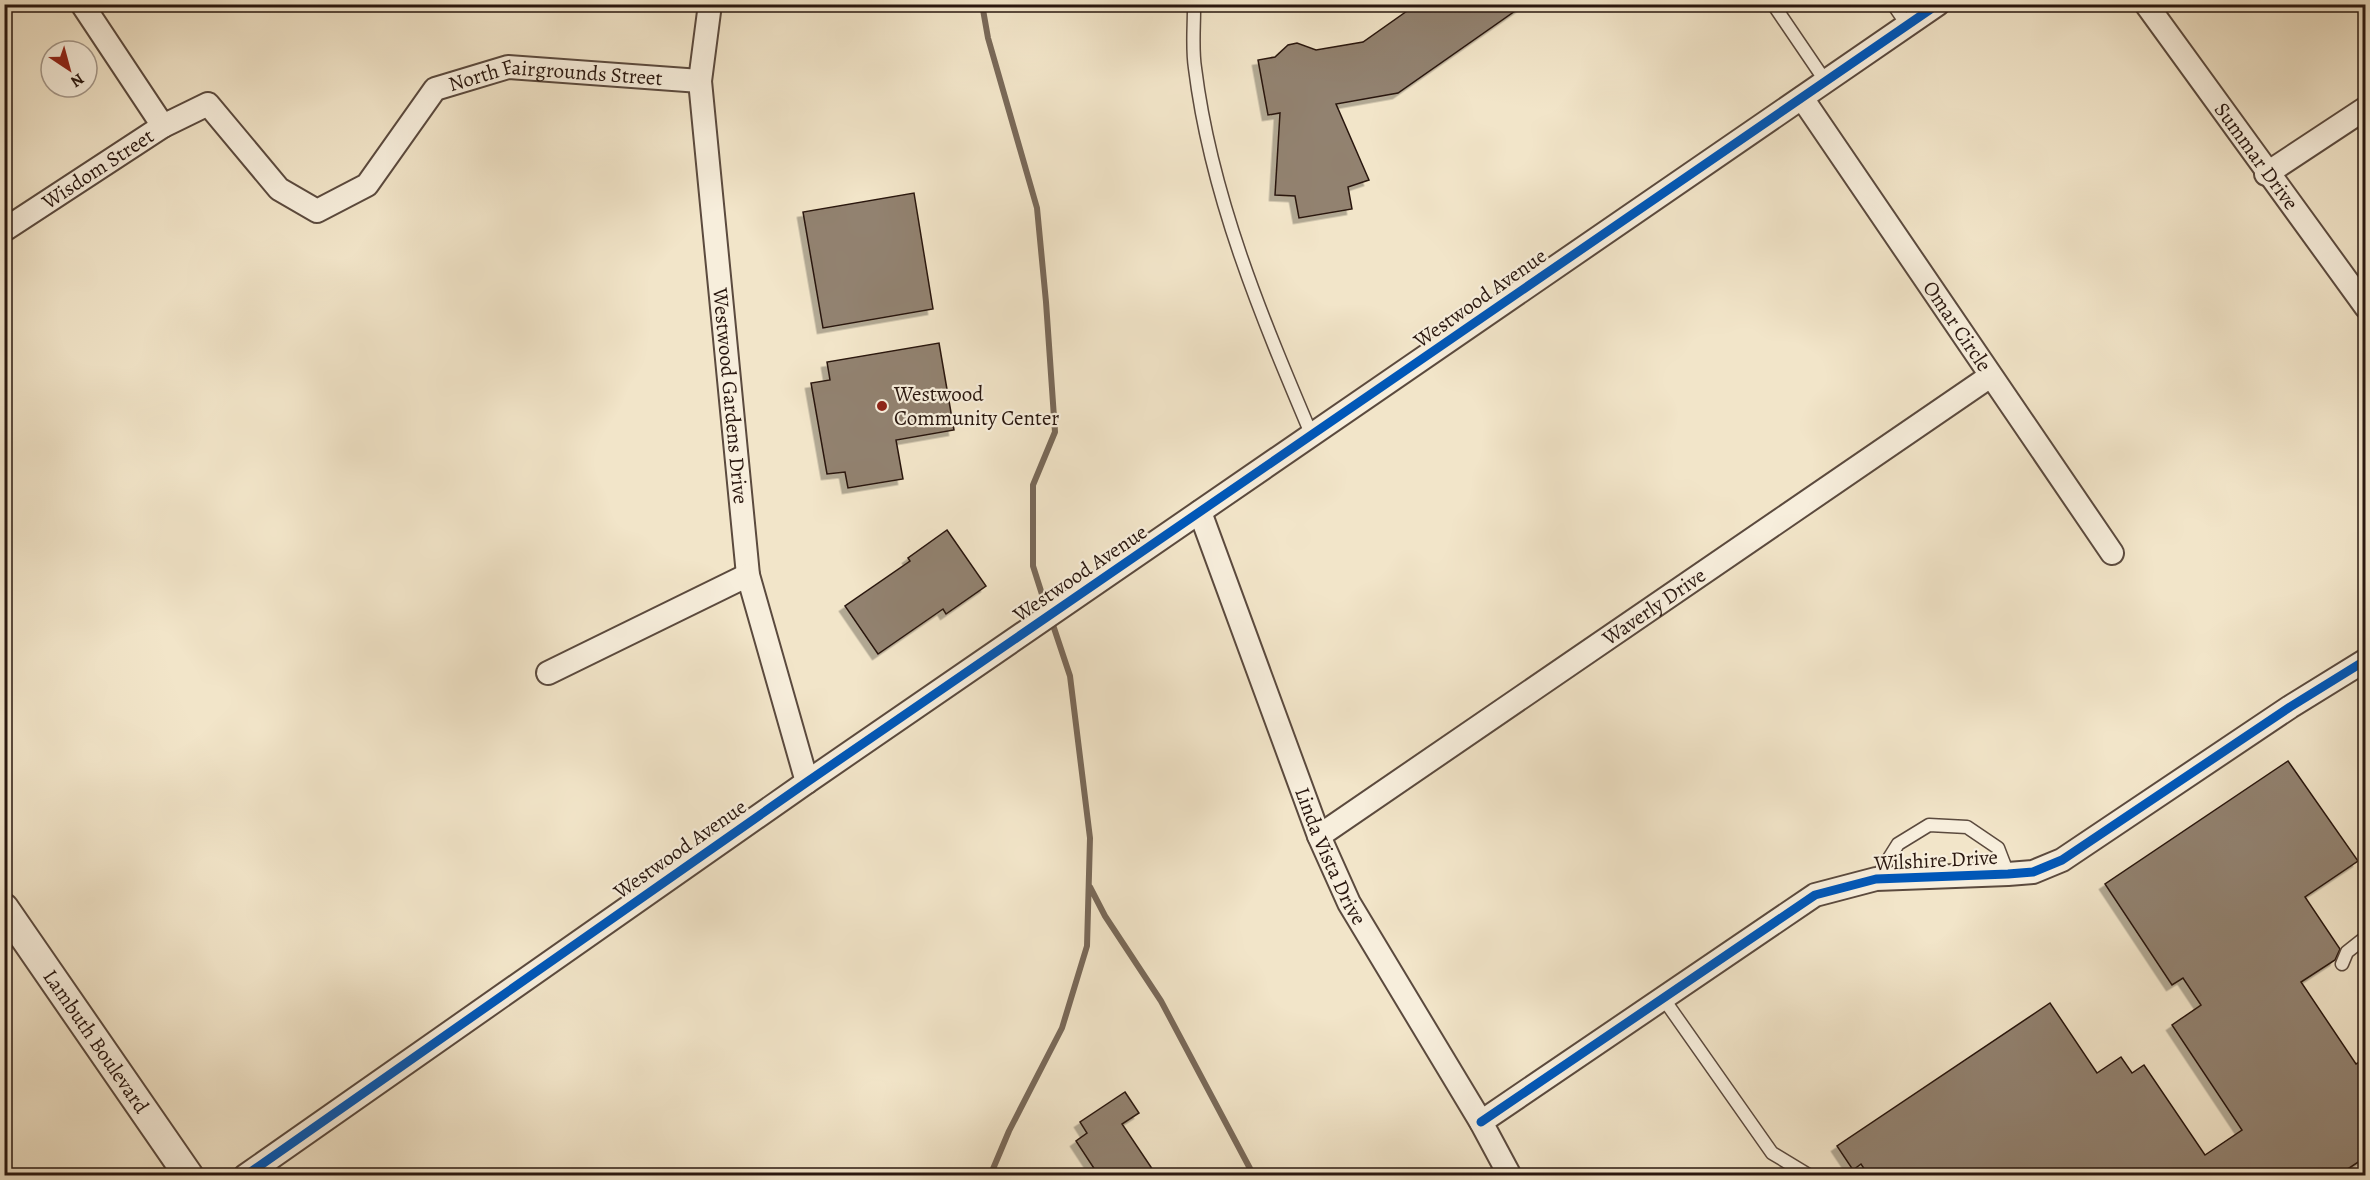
<svg xmlns="http://www.w3.org/2000/svg" width="2370" height="1180" viewBox="0 0 2370 1180" font-family="Alegreya,serif">
	<style>
		.lines { fill: none; stroke-linecap: round; stroke-linejoin: round }
		.stream { stroke: #796959; stroke-width: 6 }
		.building { fill: #928270; stroke: #29170f; stroke-width: 1.5; filter: url(#shadow) }
		.service-casing { stroke: #5b4a3e; stroke-width: 15 }
		.minor-casing { stroke: #5b4a3e; stroke-width: 26 }
		.tertiary-casing { stroke: #5b4a3e; stroke-width: 32 }
		.service { stroke: #f7eedc; stroke-width: 12 }
		.minor { stroke: #f7eedc; stroke-width: 22 }
		.tertiary { stroke: #f7eedc; stroke-width: 28 }
		.cycleway-casing { stroke: #f7eedc; stroke-width: 13 }
		.cycleway { stroke: #0057b8; stroke-width: 9 }
		.poi-dot { fill: #8f2418; stroke: #f7eedc; stroke-width: 2 }
		.labels { text-anchor: middle; dominant-baseline: central; stroke-width: 4.5; stroke-linejoin: round; paint-order: stroke }
		.street-label { font-size: 21px; fill: #29170f; stroke: #f7eedc }
		.poi-label { font-size: 21px; fill: #29170f; stroke: #f7eedc; text-anchor: start }
	</style>
	<defs>
		<filter id="shadow"><feDropShadow dx="-5.5" dy="5.5" stdDeviation="0" flood-color="#0004"/></filter>
	</defs>
	<rect width="100%" height="100%" fill="#f2e5c9"/>
	<filter id="stains"><feTurbulence type="fractalNoise" baseFrequency=".00333" numOctaves="4"/><feColorMatrix values="0 0 0 0 .2 0 0 0 0 .09 0 0 0 0 .02 0 0 0 .5 -.17"/></filter>
	<radialGradient id="worn" r=".72"><stop offset=".6" stop-color="#630" stop-opacity="0"/><stop offset="1" stop-color="#630" stop-opacity=".3"/></radialGradient>
	<g class="lines">
		<path class="stream" d="M982,4L988,38L1037,208L1046,302L1055,432L1033,485V566L1047,610
			M1090,887L1105,916L1161,1001L1254,1176
			M990,1176L1009,1131L1062,1028L1087,946L1090,838L1070,676L1051,619"/>
	</g>
	<path class="building" d="M1417,4H1525L1398,93L1336,104L1369,180L1348,187L1352,209L1299,218L1295,196L1275,195L1280,113L1268,115L1258,60L1275,57L1288,45L1297,43L1316,50L1363,42Z
		M914,193L933,309L823,328L803,212Z
		M939,343L954,430L896,440L903,479L848,488L845,472L827,474L811,383L830,380L827,362Z
		M947,530L986,586L946,614L943,609L878,654L845,606L910,561L908,558Z
		M2288,761L2358,861L2305,897L2340,949L2335,960L2301,982L2356,1064L2366,1058V1157L2337,1176H1869L1861,1164L1853,1170L1837,1146L2050,1003L2097,1073L2121,1057L2132,1073L2144,1065L2205,1155L2242,1130L2172,1025L2201,1005L2183,978L2172,985L2105,884Z
		M1125,1092L1139,1113L1122,1124L1157,1176H1099L1076,1141L1087,1133L1080,1122Z"/>
	<g class="lines">
		<defs>
			<path id="service" d="M1197,4L1194,9C1194,28 1192,49 1195,68C1211,197 1262,318 1312,436
				M1773,4L1826,82
				M1893,4L1908,26
				M1876,879L1898,844L1929,825L1967,827L1998,848L2008,874
				M2342,964L2347,952L2366,937
				M1663,998L1772,1153L1810,1176"/>
			<g id="minor">
				<path id="s1" d="M82,4L163,126L208,104L279,189L317,211L367,185L435,89L508,67L700,81"/>
				<path id="s2" d="M710,4L700,81L748,575L807,782"/>
				<path id="s3" d="M2146,4L2366,307"/>
				<path id="s4" d="M1802,98L2112,553"/>
				<path d="M2266,174L2366,108"/>
				<path id="s5" d="M4,230L163,126"/>
				<path id="s6" d="M1200,512L1319,836L1349,903L1481,1122L1510,1176"/>
				<path d="M548,673L748,575"/>
				<path id="s7" d="M1319,836L1989,377"/>
				<path d="M1481,1122L1815,895L1876,879L2008,874L2033,872L2062,860L2290,707L2366,660"/>
				<path d="M245,1176L807,782L1938,4"/>
			</g>
			<g id="tertiary">
				<path id="s8" d="M4,908L189,1176"/>
			</g>
		</defs>
		<use href="#service" class="service-casing"/>
		<use href="#minor" class="minor-casing"/>
		<use href="#tertiary" class="tertiary-casing"/>
		<use href="#service" class="service"/>
		<use href="#minor" class="minor"/>
		<use href="#tertiary" class="tertiary"/>
		<defs>
			<path id="cycleway" d="M1481,1122L1815,895L1876,879L2008,874L2033,872L2062,860L2290,707L2366,660
				M245,1176L807,782L1938,4"/>
		</defs>
		<use href="#cycleway" class="cycleway-casing"/>
		<use href="#cycleway" class="cycleway"/>
	</g>
	<circle class="poi-dot" cx="882" cy="406" r="6"/>
	<g class="labels">
		<g class="street-label">
			<text stroke="none"><textPath href="#s1" startOffset="648">North Fairgrounds Street</textPath></text>
			<text stroke="none"><textPath href="#s3" startOffset="188">Summar Drive</textPath></text>
			<text stroke="none"><textPath href="#s5" startOffset="112">Wisdom Street</textPath></text>
			<text transform="translate(1480 298) rotate(-35)">Westwood Avenue</text>
			<text stroke="none"><textPath href="#s4" startOffset="276">Omar Circle</textPath></text>
			<text stroke="none"><textPath href="#s2" startOffset="394">Westwood Gardens Drive</textPath></text>
			<text transform="translate(1080 573) rotate(-34)">Westwood Avenue</text>
			<text stroke="none"><textPath href="#s7" startOffset="406">Waverly Drive</textPath></text>
			<text transform="translate(680 849) rotate(-35)">Westwood Avenue</text>
			<text stroke="none"><textPath href="#s6" startOffset="368">Linda Vista Drive</textPath></text>
			<text transform="translate(1936 860) rotate(-3)">Wilshire Drive</text>
			<text stroke="none"><textPath href="#s8" startOffset="162">Lambuth Boulevard</textPath></text>
		</g>
		<g class="poi-label">
			<text x="894" y="394">Westwood<tspan x="894" dy="24">Community Center</tspan></text>
		</g>
	</g>
	<rect width="2370" height="1180" fill="none" stroke="#f2e5c9" stroke-width="24"/>
	<rect x="6" y="6" width="2358" height="1168" fill="none" stroke="#29170f" stroke-width="3"/>
	<rect x="12" y="12" width="2346" height="1156" fill="none" stroke="#29170f" stroke-width="1.5"/>
	<g transform="translate(69 69) rotate(144)"><circle r="28" fill="#f7eedc" stroke="#a5988a" stroke-width="1.5"/>
	<path d="M0-4.5L10 22L0 15L-10 22Z" fill="#8f2418"/>
	<text y="-9" font-size="16" font-weight="bold" text-anchor="middle" fill="#29170f">N</text>
	</g>
	<rect width="100%" height="100%" filter="url(#stains)"/>
	<rect width="100%" height="100%" fill="url(#worn)"/>
</svg>
